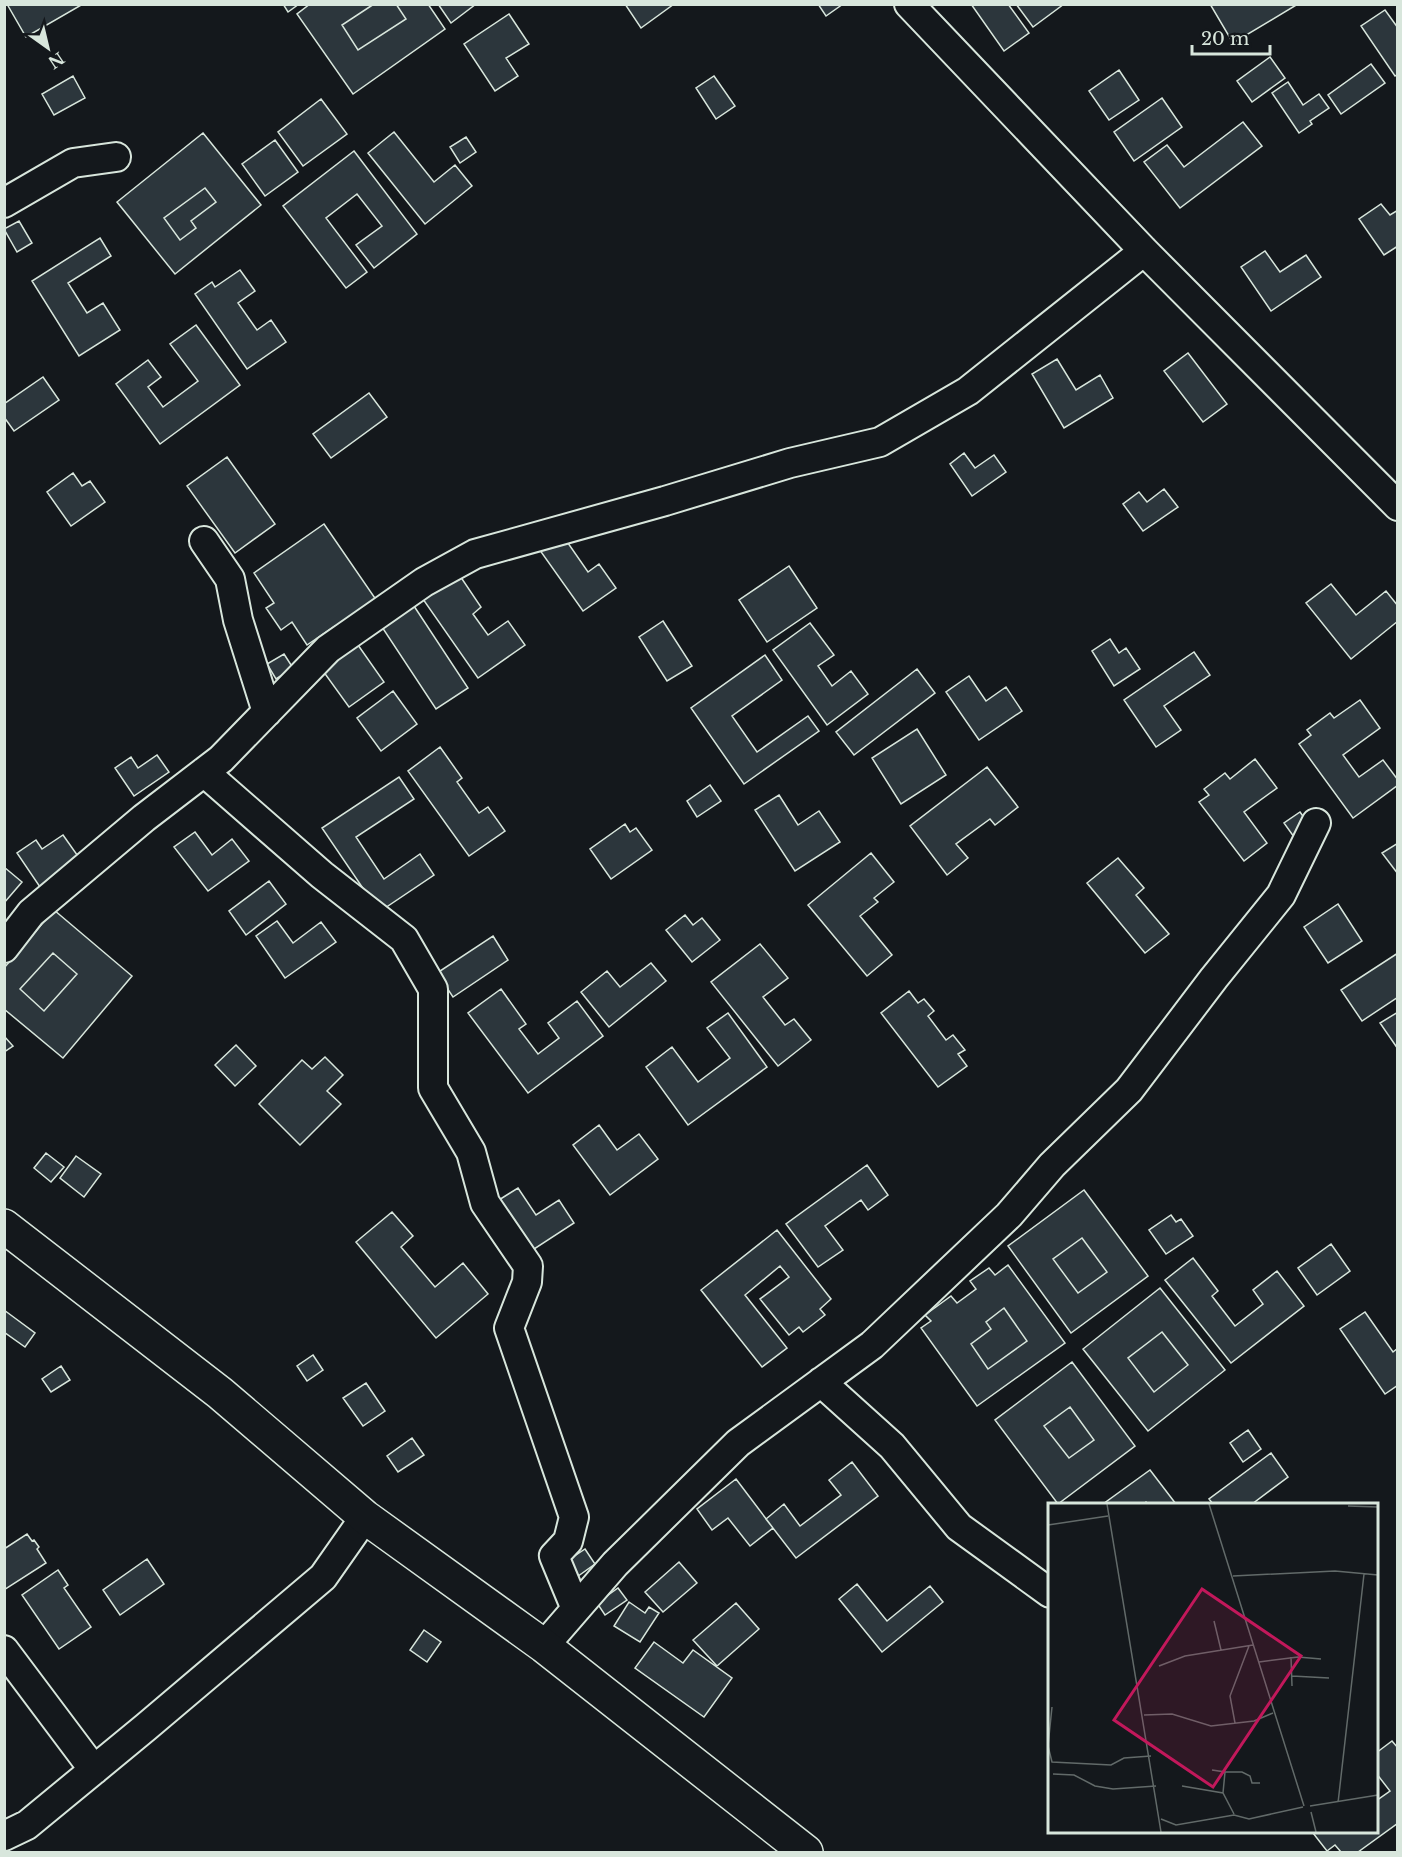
<svg xmlns="http://www.w3.org/2000/svg" width="1402" height="1857" viewBox="0 0 1402 1857" font-family="'Libre Baskerville',serif">
	<style>
		.building { fill: #2c363c; stroke: #d8e6dc; stroke-width: 1.5; fill-rule: evenodd }
		.lines { fill: none; stroke-linecap: round; stroke-linejoin: round }
		.minor-casing { stroke: #d8e6dc; stroke-width: 32 }
		.highway-casing { stroke: #d8e6dc; stroke-width: 36 }
		.minor { stroke: #14181c; stroke-width: 28 }
		.highway { stroke: #14181c; stroke-width: 33 }
		.inset-road { fill: none; stroke: #626a69; stroke-width: 1.5 }
		.view { fill: #c2185b; fill-opacity: 0.15; stroke: #c2185b; stroke-width: 3 }
		.inset-edge { fill: none; stroke: #d8e6dc; stroke-width: 3 }
	</style>
	<rect width="100%" height="100%" fill="#14181c"/>
	<path class="building" d="M7,4H83L26,37Z
		M283,4H299L288,12Z
		M310,4H374L342,25L358,50L406,19L396,4H428L445,29L353,94L297,14Z
		M374,4H396L406,19L358,50L342,25Z
		M438,4H476L451,23Z
		M625,4H674L641,28Z
		M818,4H843L826,16Z
		M971,4H1008L1029,33L1004,51Z
		M1016,4H1064L1033,27Z
		M1210,4H1298L1233,43Z
		M1385,10L1398,28V74L1395,76L1361,26Z
		M509,14L529,44L506,58L518,76L495,91L464,44Z
		M1270,57L1285,78L1252,102L1237,81Z
		M1371,64L1385,83L1341,114L1328,95Z
		M1119,70L1139,100L1109,120L1089,91Z
		M73,76L85,98L54,115L42,94Z
		M714,76L735,106L716,119L696,88Z
		M1288,82L1303,105L1319,94L1329,108L1310,121L1312,124L1299,133L1272,93Z
		M1162,98L1182,127L1134,161L1114,132Z
		M321,99L347,134L303,166L278,132Z
		M1243,122L1262,146L1180,208L1144,162L1167,145L1184,167Z
		M394,132L434,182L455,165L472,186L425,224L368,153Z
		M203,133L261,205L175,274L117,202ZM205,188L216,202L191,221L196,228L180,240L164,218Z
		M466,137L476,152L460,163L450,147Z
		M275,140L298,172L265,196L242,164Z
		M354,151L417,234L374,268L356,245L382,226L357,194L326,218L367,272L346,288L283,206Z
		M205,188L216,202L191,221L196,228L180,240L164,218Z
		M1381,204L1390,215L1398,210V246L1384,255L1359,219Z
		M19,221L32,243L17,252L4,229Z
		M100,238L111,256L68,283L87,313L103,303L120,330L79,356L32,281Z
		M1265,251L1280,272L1306,255L1321,277L1271,311L1241,267Z
		M240,270L255,291L238,303L257,330L271,320L286,342L247,369L195,294L212,282L215,287Z
		M196,325L240,385L160,444L116,384L148,360L161,377L148,387L163,407L198,381L170,344Z
		M1188,353L1227,404L1203,422L1164,371Z
		M1057,359L1076,390L1100,375L1113,398L1064,428L1032,374Z
		M43,377L59,400L14,431L4,417V404Z
		M369,393L387,417L331,458L313,434Z
		M964,453L975,468L994,455L1006,472L972,496L950,464Z
		M227,457L275,524L235,553L187,486Z
		M73,473L82,486L90,481L105,502L71,526L47,492Z
		M1164,489L1178,507L1143,531L1123,504L1139,492L1147,502Z
		M324,524L379,604L340,631L335,626L307,645L292,622L281,630L266,608L274,603L254,573Z
		M561,533L588,572L599,564L616,588L583,611L539,549Z
		M789,566L817,608L767,642L739,600Z
		M454,567L481,607L473,614L488,635L508,621L525,645L478,678L418,592Z
		M1331,584L1356,615L1386,591L1398,606V621L1351,659L1306,603Z
		M412,603L468,688L436,709L380,624Z
		M663,621L692,666L667,681L639,637Z
		M810,623L834,655L818,666L832,686L851,671L868,694L827,725L773,650Z
		M1110,639L1119,653L1126,648L1140,669L1114,686L1092,651Z
		M358,645L384,682L349,707L323,671Z
		M1194,652L1210,675L1164,706L1181,730L1156,747L1124,700Z
		M284,654L293,668L276,679L267,664Z
		M765,655L782,680L732,716L757,752L808,716L819,731L744,784L691,708Z
		M917,669L935,693L854,755L836,732Z
		M969,676L986,701L1006,687L1022,711L979,740L946,692Z
		M393,691L417,724L381,751L357,718Z
		M1360,700L1380,728L1343,755L1359,777L1383,760L1398,780V785L1353,818L1299,744L1311,735L1307,730L1330,713L1334,718Z
		M917,729L946,775L901,804L872,758Z
		M440,747L462,778L457,782L479,813L488,807L505,831L469,856L408,771Z
		M157,755L169,772L134,796L115,768L131,757L138,768Z
		M1255,759L1277,788L1244,812L1267,843L1244,861L1199,802L1209,795L1204,789L1225,773L1230,779Z
		M987,767L1018,807L995,825L990,819L956,844L968,858L947,875L910,826Z
		M399,777L414,799L356,837L384,879L420,854L434,875L379,912L322,828Z
		M710,785L721,801L697,817L687,801Z
		M779,795L798,825L819,811L840,842L795,871L755,810Z
		M1300,812L1310,826L1294,837L1284,823Z
		M625,824L630,832L636,828L652,850L611,879L590,849Z
		M195,832L212,855L232,839L249,861L208,891L174,847Z
		M63,835L80,859L40,887L17,853L36,840L42,849Z
		M1398,843V874L1382,853Z
		M871,853L894,882L874,898L878,902L860,916L892,955L867,976L808,905Z
		M1118,858L1144,888L1136,895L1169,934L1145,953L1087,883Z
		M4,867L22,882L4,903Z
		M269,881L286,904L246,935L229,911Z
		M1338,904L1362,941L1328,963L1304,927Z
		M54,910L132,976L63,1058L4,1009V968ZM53,953L77,974L44,1011L20,989Z
		M685,915L693,925L702,918L720,940L692,962L666,930Z
		M277,921L293,943L321,922L336,942L285,978L256,936Z
		M493,936L508,960L453,997L437,973Z
		M760,944L788,978L763,997L785,1025L794,1019L811,1040L778,1066L711,982Z
		M53,953L77,974L44,1011L20,989Z
		M1398,953V997L1362,1021L1341,990Z
		M651,963L666,981L609,1027L581,992L607,971L620,987Z
		M501,989L526,1024L519,1029L538,1054L559,1038L548,1023L577,1001L603,1036L528,1093L468,1013Z
		M909,991L918,1003L924,999L934,1011L928,1016L946,1040L953,1035L965,1050L958,1054L967,1066L938,1087L881,1013Z
		M1398,1012V1049L1380,1023Z
		M728,1013L767,1067L688,1125L646,1067L672,1047L698,1082L730,1058L707,1028Z
		M4,1036L13,1046L4,1052Z
		M236,1045L256,1066L235,1086L215,1065Z
		M325,1057L343,1075L327,1091L341,1104L300,1145L259,1104L302,1060L312,1069Z
		M599,1125L617,1150L639,1134L658,1159L610,1195L573,1145Z
		M46,1153L64,1167L51,1182L34,1168Z
		M76,1156L101,1174L84,1197L60,1178Z
		M867,1165L888,1195L868,1210L861,1200L825,1226L843,1250L818,1267L786,1224Z
		M518,1188L536,1215L559,1200L574,1223L528,1253L494,1203Z
		M1084,1190L1148,1276L1071,1333L1008,1246ZM1082,1238L1107,1272L1078,1293L1053,1259Z
		M392,1212L413,1236L401,1247L435,1287L463,1263L488,1294L436,1338L356,1242Z
		M1171,1215L1176,1222L1181,1219L1193,1236L1166,1254L1149,1230Z
		M777,1230L831,1299L820,1309L825,1315L803,1332L799,1327L789,1335L760,1299L789,1277L780,1266L745,1295L787,1348L762,1367L701,1290Z
		M1082,1238L1107,1272L1078,1293L1053,1259Z
		M1331,1244L1350,1271L1317,1295L1298,1268Z
		M1193,1258L1218,1291L1212,1296L1235,1326L1263,1304L1253,1290L1277,1271L1304,1306L1231,1363L1165,1280Z
		M1008,1265L1065,1343L977,1406L921,1328L931,1321L925,1315L951,1296L957,1303L976,1289L970,1281L989,1268L995,1275ZM1004,1308L1027,1341L988,1369L971,1344L991,1329L986,1322Z
		M1160,1288L1225,1370L1148,1431L1083,1349ZM1162,1332L1188,1365L1154,1392L1128,1358Z
		M1004,1308L1027,1341L988,1369L971,1344L991,1329L986,1322Z
		M4,1310L35,1333L25,1347L4,1332Z
		M1365,1312L1393,1352L1398,1348V1385L1385,1394L1340,1329Z
		M1162,1332L1188,1365L1154,1392L1128,1358Z
		M313,1355L323,1370L307,1381L297,1366Z
		M1072,1362L1135,1446L1058,1504L995,1420ZM1070,1407L1094,1440L1069,1458L1044,1426Z
		M61,1366L70,1380L51,1392L42,1379Z
		M366,1383L385,1411L363,1426L343,1398Z
		M1070,1407L1094,1440L1069,1458L1044,1426Z
		M1248,1430L1261,1449L1243,1462L1230,1443Z
		M412,1438L424,1455L398,1472L387,1456Z
		M1271,1453L1288,1477L1252,1504H1213L1209,1499Z
		M852,1462L878,1496L796,1558L766,1519L784,1504L800,1526L841,1495L829,1480Z
		M1150,1470L1176,1504H1148L1146,1502L1144,1504H1103Z
		M736,1479L773,1528L750,1546L728,1518L712,1530L697,1509Z
		M27,1534L32,1541L34,1540L39,1547L37,1549L46,1563L4,1590V1549Z
		M585,1549L595,1564L574,1579L564,1563Z
		M147,1559L164,1584L120,1615L103,1590Z
		M679,1562L697,1583L663,1612L645,1592Z
		M58,1570L68,1585L64,1588L91,1627L59,1649L22,1595Z
		M857,1584L887,1621L930,1586L943,1602L882,1652L839,1599Z
		M618,1588L627,1600L605,1615L597,1603Z
		M629,1602L645,1613L649,1607L659,1613L640,1642L614,1626Z
		M736,1603L759,1629L717,1666L693,1640Z
		M424,1630L441,1642L427,1662L410,1650Z
		M654,1642L683,1663L693,1650L732,1678L704,1717L635,1668Z
		M1392,1741L1398,1748V1823L1358,1852H1341L1335,1845L1327,1851L1313,1833L1315,1832H1376V1801L1390,1791L1376,1773V1753Z"/>
	<g class="lines">
		<defs>
			<path id="minor" d="M909,4L1144,251L1398,506
				M4,203L73,163L116,157
				M204,541L230,579L238,620L267,712
				M204,772L322,875L404,939L433,989V1088L471,1152L485,1203L528,1266L527,1282L509,1328L574,1517L568,1541L554,1556L576,1609
				M4,948L31,913L144,818L221,759L328,649L424,582L475,554L665,501L790,463L880,442L968,391L1144,251
				M821,1382L892,1446L959,1527L1050,1593
				M544,1646L615,1564L738,1443L872,1345L1009,1215L1052,1165L1129,1090L1214,978L1281,895L1316,823
				M4,1650L94,1770
				M4,1836L27,1825L146,1727L323,1577L365,1517"/>
			<path id="highway" d="M4,1226L220,1393L365,1517L544,1646L806,1852"/>
		</defs>
		<use href="#minor" class="minor-casing"/>
		<use href="#highway" class="highway-casing"/>
		<use href="#minor" class="minor"/>
		<use href="#highway" class="highway"/>
	</g>
	<g transform="translate(1048 1503)">
		<rect width="330" height="330" fill="#14181c"/>
		<path class="inset-road" d="M59,1L113,329M161,1L256,303M300,3L330,4M0,22L60,13M185,73L287,68L330,72M166,118L173,147M243,154L244,183M211,159L250,154L273,156M111,163L137,153L205,142M244,173L281,175M4,204L0,243L4,259L63,262L76,255L103,253M96,212L124,211L163,223L206,218L225,210M187,220L182,193L201,143M164,267L177,269L175,290M177,269H194L202,273L204,280H212M5,271L26,272L47,283L65,286L108,283M134,283L175,290L186,311M290,300L316,71M262,303L330,292M263,309L268,329M113,316L128,322L186,312L201,316L255,304"/>
		<path class="view" d="M154,86L253,153L165,284L66,217Z"/>
		<rect width="330" height="330" class="inset-edge"/>
	</g>
	<rect width="1402" height="1857" fill="none" stroke="#d8e6dc" stroke-width="12"/>
	<g transform="translate(48 48) rotate(146)" stroke="#14181c" stroke-width="4.5" paint-order="stroke">
	<path d="M0-4.5L10 22L0 15L-10 22Z" fill="#d8e6dc"/>
	<text y="-9" font-size="16" font-weight="bold" text-anchor="middle" fill="#d8e6dc">N</text>
	</g>
	<path d="M1192 45v9h78v-9" fill="none" stroke="#d8e6dc" stroke-width="3"/>
	<text x="1201" y="45" font-size="18" fill="#d8e6dc" stroke="#14181c" stroke-width="4.5" paint-order="stroke">20 m</text>
</svg>
